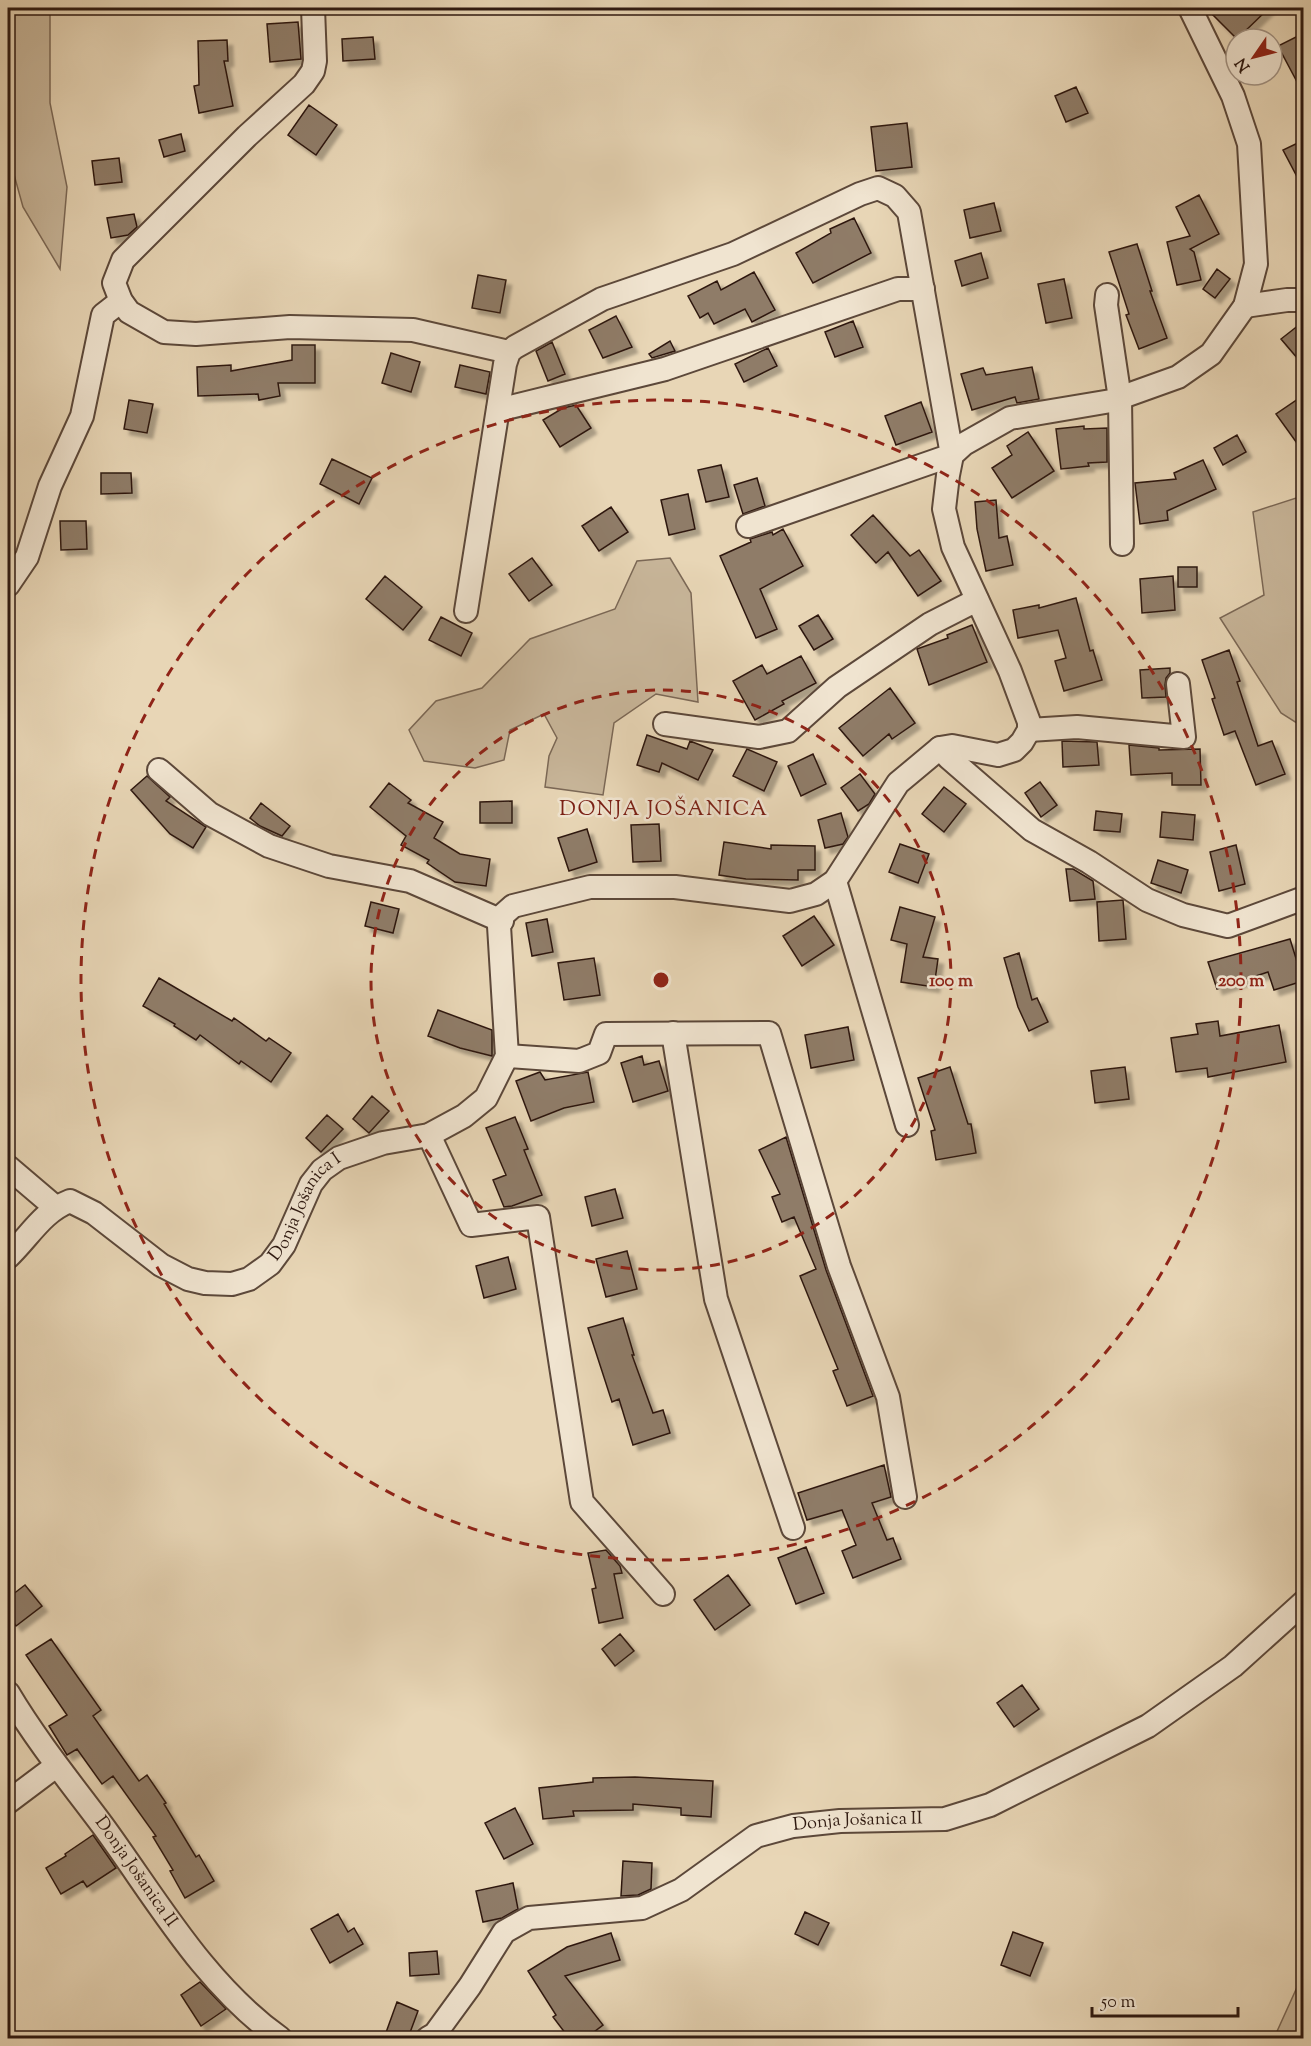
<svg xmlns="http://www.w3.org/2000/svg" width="1311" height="2046" viewBox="0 0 1311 2046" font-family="'Sorts Mill Goudy',serif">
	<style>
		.green { fill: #c8b69a; stroke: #7b6856; stroke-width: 1.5 }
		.building { fill: #8f7b67; stroke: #2e1911; stroke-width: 1.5; filter: url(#shadow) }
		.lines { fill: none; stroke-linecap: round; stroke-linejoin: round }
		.street-casing { stroke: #5c483a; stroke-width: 26 }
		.street { stroke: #f0e4d0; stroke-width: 22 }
		.ring { fill: none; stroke: #8f2418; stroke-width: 3; stroke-dasharray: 10 8 }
		.labels { text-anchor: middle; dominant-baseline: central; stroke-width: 5; stroke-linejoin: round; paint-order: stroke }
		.street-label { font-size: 18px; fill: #2e1911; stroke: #f0e4d0 }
		.quarter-label { font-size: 21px; letter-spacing: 1.5px; fill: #7a1f14; stroke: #f0e4d0 }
		.centre { fill: #8f2418; stroke: #f0e4d0; stroke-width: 3 }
		.ring-label { font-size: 18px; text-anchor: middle; font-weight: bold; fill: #8f2418; stroke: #f0e4d0; stroke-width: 5; stroke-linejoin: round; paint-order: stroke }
	</style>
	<defs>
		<filter id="shadow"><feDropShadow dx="5.5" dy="5.5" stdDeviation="1.5" flood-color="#0004"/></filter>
	</defs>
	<rect width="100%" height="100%" fill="#e8d6b6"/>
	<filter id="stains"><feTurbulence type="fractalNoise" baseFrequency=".00333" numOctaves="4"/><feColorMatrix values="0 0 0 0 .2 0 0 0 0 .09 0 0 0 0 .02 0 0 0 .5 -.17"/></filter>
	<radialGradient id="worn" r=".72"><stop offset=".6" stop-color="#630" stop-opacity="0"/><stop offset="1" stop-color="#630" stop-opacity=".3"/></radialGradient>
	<path class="green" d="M8,8H50V103L67,187L60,269L23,207L8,153Z
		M1296,498L1304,507L1303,727L1281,713L1220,618L1264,595L1253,512Z
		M670,558L691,593L698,702L656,694L614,723L603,795L545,787L549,756L557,738L544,714L510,730L504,760L475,768L424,761L409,730L436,701L482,688L530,639L615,609L637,561Z
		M1303,1974V2038H1274Z"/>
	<path class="building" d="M1221,8H1269L1237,39L1213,15Z
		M298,22L301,59L270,62L267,24Z
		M1304,33V95L1278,46Z
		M373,37L375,59L343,61L342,39Z
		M227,40L228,61H224L233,106L199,113L194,86L199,85L198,41Z
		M1076,87L1088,113L1066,122L1055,96Z
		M309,105L337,125L316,155L288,135Z
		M907,123L912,167L876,171L871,127Z
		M181,134L185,151L164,157L159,140Z
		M1304,140V190L1283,150Z
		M119,158L122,182L95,185L92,161Z
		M1199,195L1219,234L1190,249L1194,252L1201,280L1177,285L1167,242L1190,236L1176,207Z
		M994,203L1001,231L970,238L964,210Z
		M134,214L137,227L128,235L111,238L107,218Z
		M854,218L871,253L813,283L796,253L831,233L830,229Z
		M1137,244L1152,291H1150L1167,338L1139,349L1126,315L1129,314L1109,252Z
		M981,253L988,278L962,286L955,261Z
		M1217,269L1230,279L1215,298L1203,289Z
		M754,272L775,310L752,322L745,309L714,324L708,313L700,318L688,296L717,281L721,290Z
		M478,275L506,280L500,313L472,308Z
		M1064,279L1072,318L1046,323L1038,284Z
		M616,316L632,347L603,358L589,330Z
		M853,321L863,347L835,357L825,332Z
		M1304,321V366L1281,339Z
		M670,341L675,351L652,358L649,354Z
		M552,342L565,374L548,381L536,351Z
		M292,345H315V383H278L280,396L259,400L258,394L198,396L197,367L231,365V371L292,360Z
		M768,348L777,366L744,382L735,364Z
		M391,353L420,362L411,392L382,383Z
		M460,365L490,372L486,394L455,387Z
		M1032,367L1039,399L1017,403L1015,397L972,410L961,374L983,368L986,375Z
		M1304,395V453L1276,414Z
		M129,400L153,404L147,433L124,429Z
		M921,402L932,432L896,445L885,416Z
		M576,405L591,428L560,447L543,420L563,408Z
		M1084,426V429L1107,428V462L1088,463L1089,466L1061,469L1056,429Z
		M1028,432L1054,471L1012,498L992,468L1012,455L1007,446Z
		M1237,435L1246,452L1223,465L1214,448Z
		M332,459L372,478L359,504L320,484Z
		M1203,460L1216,489L1167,511L1168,520L1140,524L1135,483L1176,479L1174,473Z
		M721,465L729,497L706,502L698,470Z
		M101,473H131L132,493L101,494Z
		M757,478L765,506L743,514L734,485Z
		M688,494L695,529L669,535L661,500Z
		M996,500L999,538L1007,536L1013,565L986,571L977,529L975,502Z
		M611,507L628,532L599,551L582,526Z
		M873,515L910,556L919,550L941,581L918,596L888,552L876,563L851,535Z
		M60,521H86L87,549L61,550Z
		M783,529L803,566L760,589L777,629L756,638L720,556L751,542L750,539L772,532L773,535Z
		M532,558L552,585L529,601L509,574Z
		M1178,567H1197V587H1178Z
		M385,576L422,607L403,630L366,599Z
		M1173,576L1175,610L1142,613L1140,579Z
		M1076,598L1090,651L1093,650L1102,680L1064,691L1055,661L1066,658L1058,630L1018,638L1013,610L1039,605V608Z
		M818,615L833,639L814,650L799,626Z
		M441,617L472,633L461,656L429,640Z
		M972,625L987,662L929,685L917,649L948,638L947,635Z
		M1229,650L1240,681L1237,682L1258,746L1272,741L1285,774L1256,785L1235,731L1224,735L1212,699L1215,698L1202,660Z
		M801,656L816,683L782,701L784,704L755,720L733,681L762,665L767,674Z
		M1170,668V673L1166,678L1165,685L1166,697L1142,698L1140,670Z
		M890,688L915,723L892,739L889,734L863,756L839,728Z
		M647,735L687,749L690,741L713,750L698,780L662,763L659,772L637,765Z
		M1062,741L1097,742L1099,765L1063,767Z
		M1129,745L1159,748V750L1200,749L1201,785H1172V773L1131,775Z
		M747,749L777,762L764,791L733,776Z
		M813,754L826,784L801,796L788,766Z
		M860,774L875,794L869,804L858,811L841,788Z
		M147,776L170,797L166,801L206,827L193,848L170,834L131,790Z
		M1040,782L1057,805L1041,817L1025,793Z
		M389,783L411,800L408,803L443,822L434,838L460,854L490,859L486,886L455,882L427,863L429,860L401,845L406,836L370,807Z
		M944,787L966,804L944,832L922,814Z
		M512,801V823H480V802Z
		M261,803L290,826L282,836L260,826L250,818Z
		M1096,811L1122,814L1120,832L1094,830Z
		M1162,812L1195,815L1193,840L1160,837Z
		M841,813L848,837L843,844L825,848L818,820Z
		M659,824L661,861L633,862L631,825Z
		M587,829L597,862L569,871L558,838Z
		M724,842L771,849V845L815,846V870H798V880L746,879L719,875Z
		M900,844L929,854L918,883L889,872Z
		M1236,845L1245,884L1219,891L1210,852Z
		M1158,860L1188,870L1181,893L1151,883Z
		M1066,869H1073L1093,881L1095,899L1070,901Z
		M1123,900L1126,939L1099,941L1097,902Z
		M371,902L399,909L393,933L365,926Z
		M900,907L935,917L923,957L938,959L934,987L901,982L907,944L891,940Z
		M814,916L834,945L802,966L783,936Z
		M547,919L553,952L532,956L526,923Z
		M1290,939L1303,981L1274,990L1268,972L1217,989L1208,962Z
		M1019,953L1032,1000L1037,998L1048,1022L1029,1031L1018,1007L1004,958Z
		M594,958L600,995L564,1000L558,963Z
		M159,978L232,1021L234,1018L266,1041L269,1038L291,1053L271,1082L241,1061L239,1064L200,1035L196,1040L174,1026L175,1024L143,1006Z
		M438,1010L492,1030V1056L460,1048L428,1036Z
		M1218,1021L1220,1036L1279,1025L1286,1062L1208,1077L1207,1068L1176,1072L1171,1038L1198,1034L1196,1024Z
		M848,1027L854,1060L811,1068L805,1035Z
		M642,1056L644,1065L659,1061L668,1091L633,1102L621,1063Z
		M950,1067L968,1124H971L976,1153L936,1160L931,1131L935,1130L918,1078Z
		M1125,1067L1129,1099L1095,1103L1091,1071Z
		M540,1072L545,1080L588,1072L594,1102L564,1108L531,1121L516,1081Z
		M372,1096L389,1111L369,1133L353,1119Z
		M327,1115L343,1129L321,1152L306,1138Z
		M515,1117L528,1149L524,1150L542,1195L512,1206L504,1207L493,1180L506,1175L486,1128Z
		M786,1137L826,1270L873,1396L847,1406L833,1371L838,1369L800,1276L816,1269L794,1217L782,1222L772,1197L780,1194L759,1150Z
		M615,1189L623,1218L592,1226L585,1197Z
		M627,1251L637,1289L606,1297L596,1259Z
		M508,1257L516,1289L484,1298L476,1266Z
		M623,1318L634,1355H632L653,1413L663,1410L670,1433L633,1445L619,1399L612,1402L588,1328Z
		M884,1465L891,1497L872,1503L887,1540L893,1538L901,1559L853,1578L842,1551L856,1545L842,1510L807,1520L798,1493Z
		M806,1547L824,1593L796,1604L778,1558Z
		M606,1550L620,1566L622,1573L614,1574L623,1618L599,1623L592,1589L596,1588L588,1553Z
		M728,1575L750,1605L715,1630L694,1600Z
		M25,1585L42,1606L16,1626L8,1614V1598Z
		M620,1634L634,1651L615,1666L602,1649Z
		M51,1639L101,1710L93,1716L139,1781L147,1775L166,1803L164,1804L196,1857L199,1855L214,1881L185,1898L170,1871L173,1870L153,1837L156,1836L113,1776L102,1784L77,1749L67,1755L49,1726L67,1715L26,1655Z
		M1022,1685L1039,1709L1014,1727L997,1703Z
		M635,1777L713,1781L711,1817L681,1815V1808L633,1804V1810L573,1811L574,1816L543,1819L539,1788L593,1782V1778Z
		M515,1808L533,1844L504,1859L485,1823Z
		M93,1835L116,1868L87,1887L83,1881L61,1894L46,1868L66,1856L65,1854Z
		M623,1861L652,1863L651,1889L638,1895L621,1896Z
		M513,1883L518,1909L502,1918L483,1922L476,1891Z
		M805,1912L829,1923L818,1945L795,1934Z
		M338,1914L348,1932L354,1928L363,1944L330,1963L311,1929Z
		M1013,1932L1043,1943L1030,1976L1001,1965Z
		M611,1933L620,1960L565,1976L603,2025L586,2038H569L553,2017L556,2015L528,1971L567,1947Z
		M437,1951L439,1974L410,1976L409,1953Z
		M200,1982L226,2009L201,2026L181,1995Z
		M397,2002L418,2011L408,2038H384Z"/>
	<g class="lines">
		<defs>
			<g id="street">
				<path d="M313,8L315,61L313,71L304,84L247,136L123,260L114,283L121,301L129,312L164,332L196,334L290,327L413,330L509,352"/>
				<path d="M1107,295L1106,305L1120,399L1122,544"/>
				<path d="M1245,306L1287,300H1304"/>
				<path d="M498,410L665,369L898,289H923"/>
				<path d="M8,585L27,557L50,486L82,416L103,315L121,301"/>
				<path d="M466,611L505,364L509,352L515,347L602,299L733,254L860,194L878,188L895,196L909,212L952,455L748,526"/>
				<path d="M665,724L759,737L788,731L837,687L930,624L977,600"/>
				<path d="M1029,730L1077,727L1184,737L1178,684"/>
				<path d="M940,748L949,758L1032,830L1089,862L1147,900L1183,915L1228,926L1304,898"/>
				<path d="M159,770L210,814L269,846L329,866L410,881L502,921"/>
				<path d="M835,881L907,1125"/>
				<path d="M673,1033L716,1299L793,1528"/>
				<path d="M507,1056L579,1061L599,1053L606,1034L769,1033L839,1266L888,1397L905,1497"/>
				<path d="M429,1135L471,1225L538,1217L582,1502L663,1594"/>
				<path d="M8,1167L55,1207"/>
				<path id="s1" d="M8,1257C30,1236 42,1212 70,1201L94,1213L161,1265L188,1279L205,1283L232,1284L249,1279L270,1264L284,1245L311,1184L322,1170L339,1158L383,1143L429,1135L464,1116L486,1098L507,1056L499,926L504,914L513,906L590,887H675L790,901L816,894L835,881L898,783L940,748L952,746L998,755L1014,750L1022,742L1029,730V722L1010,671L953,547L944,509L948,475L952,455L964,444L1010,418L1111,401L1178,377L1211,354L1245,306L1256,264L1249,144L1233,96L1190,8"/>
				<path id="s2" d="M8,1693C36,1740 70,1782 103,1826C157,1900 204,1984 280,2038"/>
				<path d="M8,1802L56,1766"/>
				<path id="s3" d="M428,2038L435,2034L470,1986L504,1932L529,1918L642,1908L681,1890L756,1836L793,1826L840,1821L945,1819L990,1805L1148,1726L1233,1666L1304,1602"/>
			</g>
		</defs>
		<use href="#street" class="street-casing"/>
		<use href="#street" class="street"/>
	</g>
	<g class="ring">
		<circle cx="661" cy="980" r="290"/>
		<circle cx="661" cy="980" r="580"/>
	</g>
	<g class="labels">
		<g class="street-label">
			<text stroke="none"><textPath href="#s1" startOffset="382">Donja Jošanica I</textPath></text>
			<text stroke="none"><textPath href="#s3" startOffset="512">Donja Jošanica II</textPath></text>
			<text stroke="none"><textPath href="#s2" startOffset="220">Donja Jošanica II</textPath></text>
		</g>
		<g class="quarter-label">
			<text x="664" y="810">DONJA JOŠANICA</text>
		</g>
	</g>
	<circle cx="661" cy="980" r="9" class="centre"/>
	<g class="ring-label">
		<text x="951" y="986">100 m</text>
		<text x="1241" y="986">200 m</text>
	</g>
	<rect width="1311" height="2046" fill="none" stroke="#e8d6b6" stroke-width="30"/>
	<rect x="9" y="9" width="1293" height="2028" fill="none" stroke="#2e1911" stroke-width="3"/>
	<rect x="15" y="15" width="1281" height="2016" fill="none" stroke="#2e1911" stroke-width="1.5"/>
	<g transform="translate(1254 57) rotate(235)"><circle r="28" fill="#f0e4d0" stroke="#a29384" stroke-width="1.5"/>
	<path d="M0-4.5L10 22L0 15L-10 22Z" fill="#8f2418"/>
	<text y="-9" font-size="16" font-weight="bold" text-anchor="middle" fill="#2e1911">N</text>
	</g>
	<path d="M1092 2007v9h146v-9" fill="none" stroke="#2e1911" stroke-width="3"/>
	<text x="1101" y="2007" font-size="18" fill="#2e1911" stroke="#f0e4d0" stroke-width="4.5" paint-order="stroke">50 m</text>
	<rect width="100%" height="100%" filter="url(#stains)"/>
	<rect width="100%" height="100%" fill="url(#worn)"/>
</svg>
